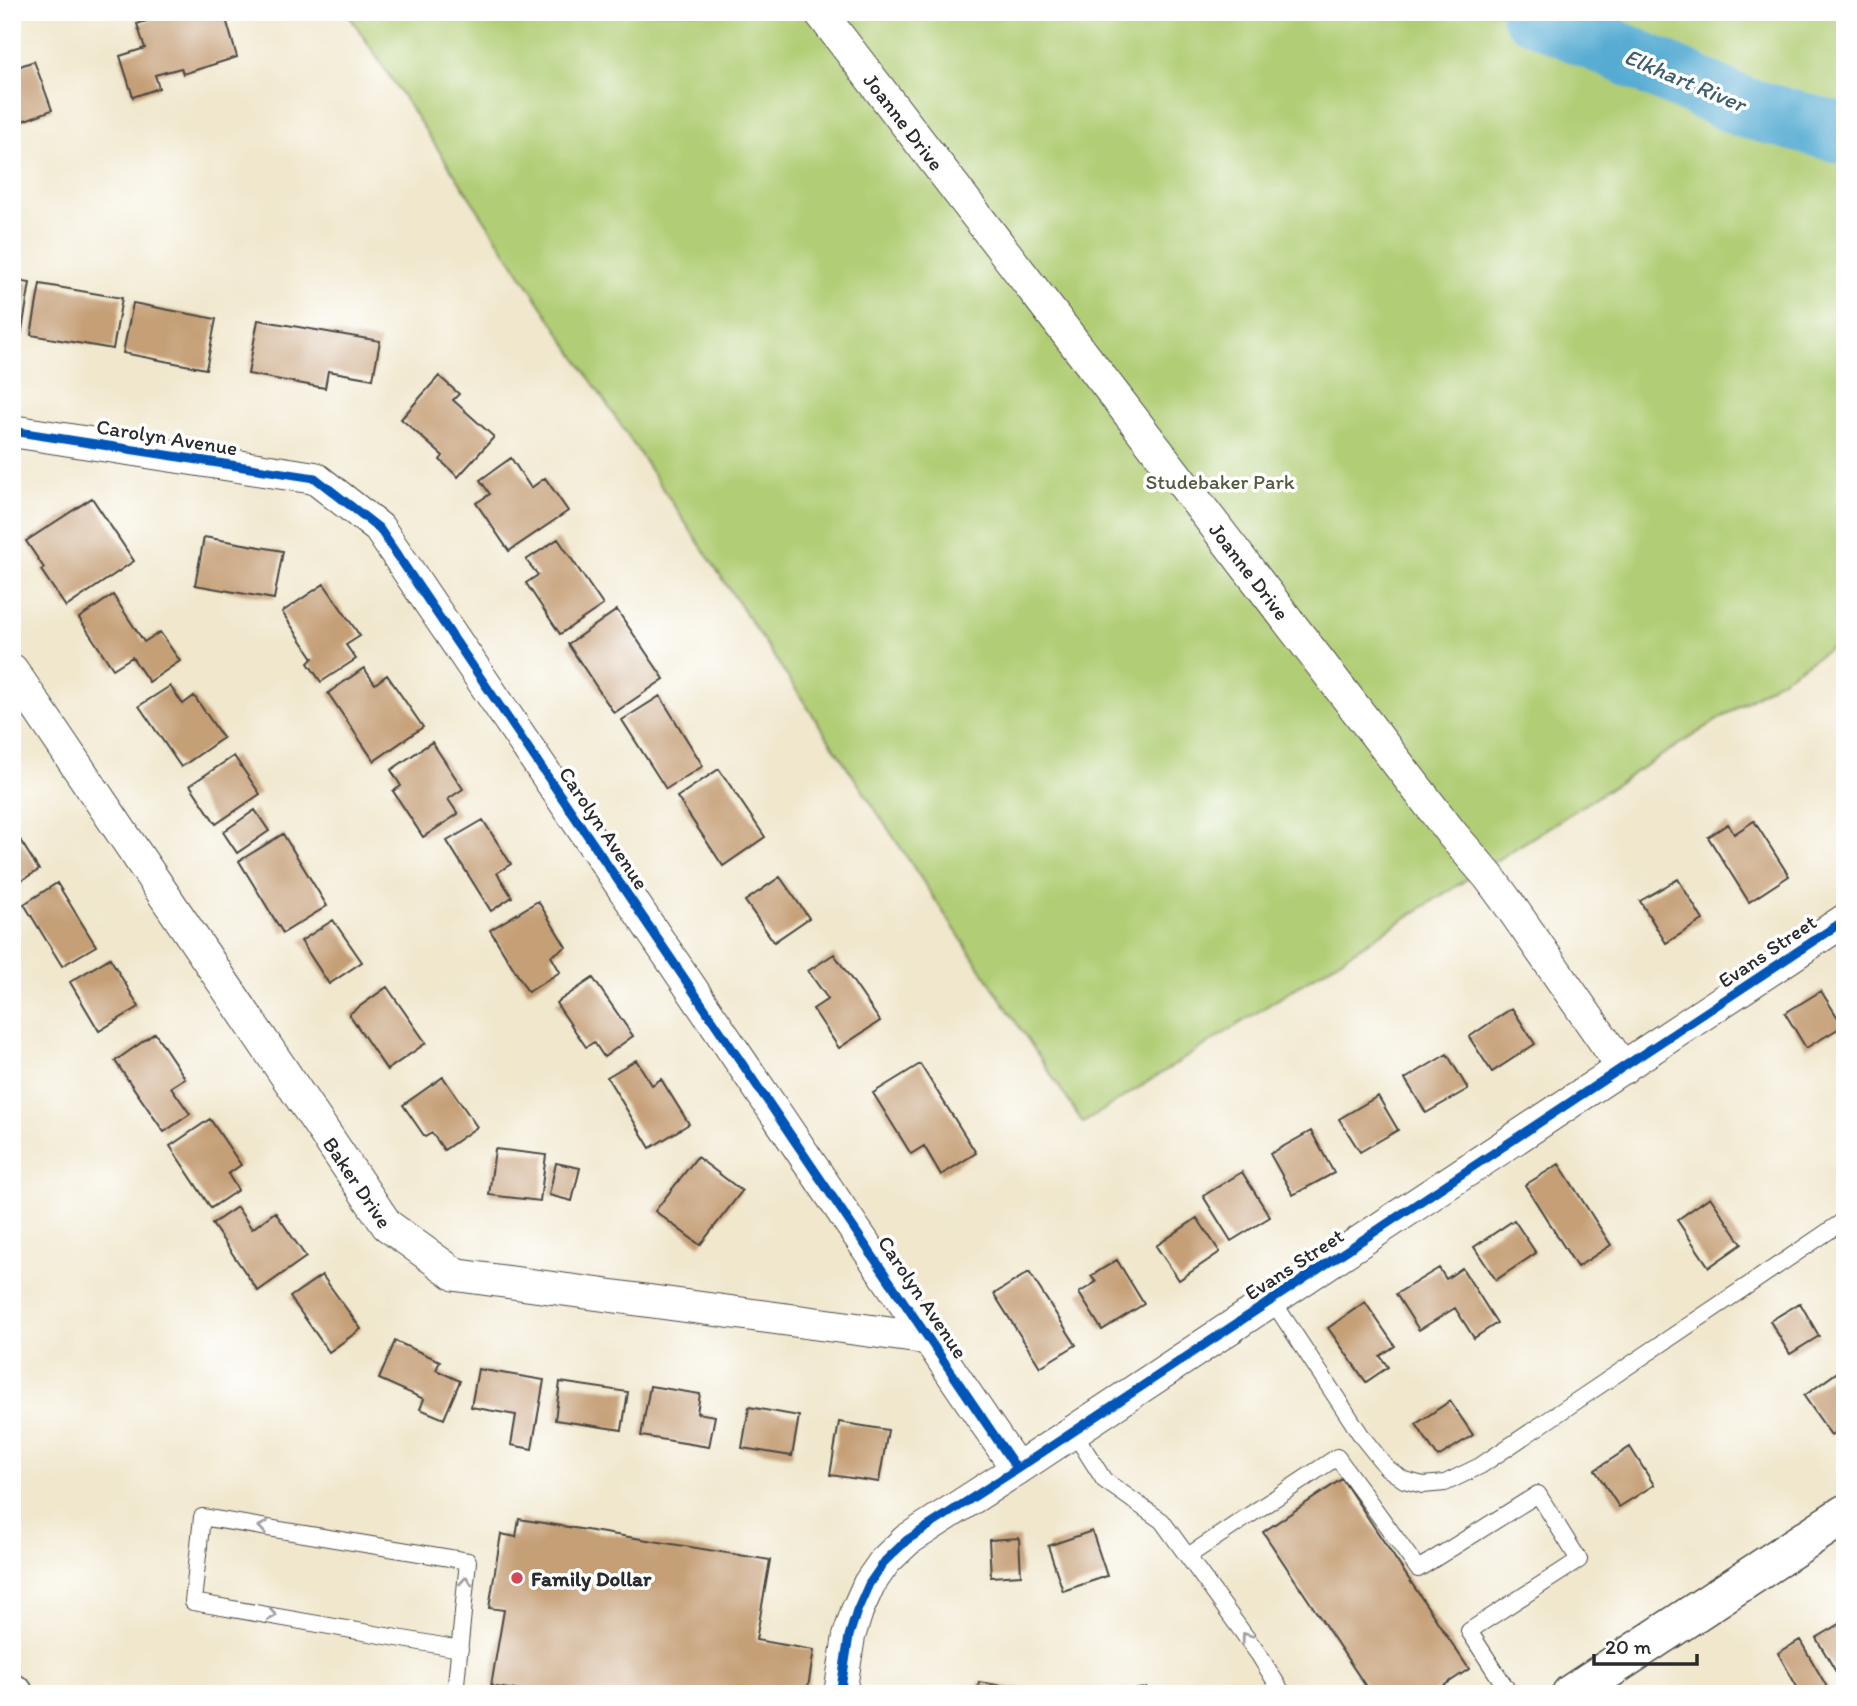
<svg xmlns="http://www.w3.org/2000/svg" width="1857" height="1706" viewBox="0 0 1857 1706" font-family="Itim,sans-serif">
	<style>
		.green { fill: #b1cd74; stroke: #6e7c50; stroke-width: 2 }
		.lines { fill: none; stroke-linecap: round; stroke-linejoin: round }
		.river { stroke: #55abd2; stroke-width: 61 }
		.building { fill: #c59f76 }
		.lane-casing { stroke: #494743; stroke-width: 18 }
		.street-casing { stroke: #494743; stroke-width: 34 }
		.secondary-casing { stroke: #494743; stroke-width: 41 }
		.primary-casing { stroke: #494743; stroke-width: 41 }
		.lane { stroke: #fff; stroke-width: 16 }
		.street { stroke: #fff; stroke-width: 32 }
		.secondary { stroke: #fff; stroke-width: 38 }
		.primary { stroke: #fff; stroke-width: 38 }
		.cycleway-casing { stroke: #fff; stroke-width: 13 }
		.cycleway { stroke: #0057b8; stroke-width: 9 }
		.oneway { stroke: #a0a0a0 }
		.poi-dot { fill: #d1495b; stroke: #fff; stroke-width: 2.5 }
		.labels { text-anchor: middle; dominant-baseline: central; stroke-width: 7; stroke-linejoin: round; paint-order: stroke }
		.street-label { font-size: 21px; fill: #2b2b2b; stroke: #fff }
		.park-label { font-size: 21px; fill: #535c41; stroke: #fff }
		.poi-label { font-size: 21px; font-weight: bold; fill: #2b2b2b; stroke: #fff; text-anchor: start }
		.water-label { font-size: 23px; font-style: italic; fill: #3c5e6e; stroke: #fff }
	</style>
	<rect width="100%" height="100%" fill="#fff"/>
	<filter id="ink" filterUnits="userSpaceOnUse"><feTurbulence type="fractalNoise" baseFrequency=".0143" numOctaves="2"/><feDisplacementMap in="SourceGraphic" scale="14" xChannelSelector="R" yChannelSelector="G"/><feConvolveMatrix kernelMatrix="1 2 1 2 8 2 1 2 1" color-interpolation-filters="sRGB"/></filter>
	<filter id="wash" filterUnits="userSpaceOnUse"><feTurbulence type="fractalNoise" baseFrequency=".00686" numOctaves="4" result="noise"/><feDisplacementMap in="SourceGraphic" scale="28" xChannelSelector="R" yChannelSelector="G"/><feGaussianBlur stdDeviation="1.57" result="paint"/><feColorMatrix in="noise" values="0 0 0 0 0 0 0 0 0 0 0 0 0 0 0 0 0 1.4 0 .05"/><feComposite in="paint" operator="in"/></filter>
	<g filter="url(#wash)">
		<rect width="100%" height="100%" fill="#f0e7cc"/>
		<path class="green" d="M347,12H1845V639L1083,1123Z"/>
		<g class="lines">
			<path class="river" d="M1531,12L1742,107L1845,134"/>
		</g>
		<g id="blocks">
			<path class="building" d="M174,12H224L237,57L183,74L181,68L155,75L159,88L133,97L120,56L145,48L137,24Z
				M34,61L52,110L12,125V69Z
				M12,280L30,283L20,342L12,340Z
				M40,284L122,298L113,349L31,335Z
				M133,303L216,319L206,369L123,353Z
				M258,320L380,341L373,379L328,371L325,388L248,374Z
				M439,376L459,394L453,400L494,437L458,477L440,460L443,456L401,419Z
				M511,458L531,488L545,478L568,511L509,551L476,503L490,494L480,480Z
				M92,498L134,561L66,607L41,570L44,568L26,541Z
				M204,537L283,551L274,599L195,585Z
				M558,539L603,605L560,634L526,583L538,575L526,560Z
				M324,584L360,636L346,645L356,659L321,682L308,663L313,658L282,612Z
				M113,595L144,642L160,632L180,661L149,682L132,657L113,669L79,618Z
				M617,610L664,679L614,713L568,644Z
				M364,668L375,684L387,675L423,727L374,761L328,693Z
				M170,686L183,704L194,696L223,738L181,767L139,706Z
				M660,696L703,766L666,789L622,720Z
				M432,742L463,789L448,799L458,814L423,837L393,791L401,786L391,770Z
				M234,756L260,794L216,824L190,785Z
				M719,769L765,837L723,866L677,797Z
				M255,810L269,831L237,853L223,832Z
				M483,820L511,864L497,873L512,897L491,911L447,841Z
				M1754,821L1789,876L1749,902L1708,837L1728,824L1734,834Z
				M12,827L39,870L12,886Z
				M283,834L327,906L283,933L239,861Z
				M780,877L809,918L774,942L745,901Z
				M1678,879L1703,920L1666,943L1640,901Z
				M57,883L96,946L62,966L24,904Z
				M538,901L566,947L551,956L560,972L528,992L490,930Z
				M333,920L362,962L329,984L301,941Z
				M834,954L880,1021L839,1048L813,1009L828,999L808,971Z
				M110,958L139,1007L99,1031L70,982Z
				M593,978L633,1036L604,1057L594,1042L586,1047L556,1003Z
				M387,987L426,1043L387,1070L349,1014Z
				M1821,991L1843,1026L1806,1048L1785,1013Z
				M1512,1008L1535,1044L1492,1072L1469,1037Z
				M155,1033L185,1078L171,1087L190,1114L164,1132L115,1061Z
				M1447,1054L1468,1089L1426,1113L1405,1079Z
				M636,1060L652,1085L661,1079L689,1124L650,1148L607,1077Z
				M920,1064L976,1153L941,1175L924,1146L911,1154L873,1093Z
				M443,1077L477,1127L444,1150L432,1133L425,1137L403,1105Z
				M1378,1096L1398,1130L1360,1152L1339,1119Z
				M210,1119L241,1165L228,1174L238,1190L211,1208L170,1146Z
				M1311,1131L1334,1173L1293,1195L1270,1154Z
				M495,1149L546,1155L540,1201L489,1195Z
				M697,1157L742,1191L700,1245L655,1211Z
				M556,1163L580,1168L572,1201L549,1195Z
				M1559,1164L1611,1245L1577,1267L1525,1185Z
				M1242,1172L1270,1217L1231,1241L1203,1196Z
				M1710,1197L1742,1244L1709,1267L1677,1220Z
				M237,1207L252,1229L275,1212L306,1257L258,1291L212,1224Z
				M1197,1218L1220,1252L1179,1280L1156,1246Z
				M1514,1220L1536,1253L1496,1280L1474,1247Z
				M1117,1260L1144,1304L1102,1330L1079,1293L1096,1282L1091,1276Z
				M1439,1268L1446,1279L1462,1268L1497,1323L1474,1338L1455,1308L1419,1330L1396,1294Z
				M1029,1272L1076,1345L1040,1367L994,1294Z
				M322,1275L361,1329L329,1352L290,1297Z
				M1365,1302L1395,1346L1380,1356L1388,1367L1366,1382L1328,1328Z
				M1800,1303L1819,1336L1790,1354L1770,1321Z
				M395,1341L440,1361L436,1370L460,1381L444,1419L420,1409L424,1399L379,1379Z
				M478,1369L544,1380L532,1449L511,1445L516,1415L471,1407Z
				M1839,1371L1845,1379V1425L1831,1435L1804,1396Z
				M560,1382L628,1392L622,1430L555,1420Z
				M650,1386L700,1394L697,1413L715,1416L709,1447L641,1436Z
				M1450,1401L1473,1435L1438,1457L1416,1424Z
				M749,1407L799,1416L792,1456L742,1448Z
				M839,1422L888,1430L879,1482L830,1475Z
				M1630,1447L1654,1485L1619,1507L1595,1470Z
				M1342,1479L1469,1669L1431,1694H1371L1263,1532Z
				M519,1519L770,1560L756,1640L814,1650L807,1694H539L491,1686L504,1610L489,1608L501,1534L516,1537Z
				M1092,1531L1107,1576L1063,1591L1048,1546Z
				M1019,1538L1021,1575L991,1577L989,1540Z
				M1845,1621V1687L1816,1638Z
				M1800,1640L1831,1694H1801L1778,1653Z
				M979,1682L1026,1690L1025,1694H977Z
				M1147,1688L1148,1694H1104L1103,1692Z"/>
		</g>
	</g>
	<g filter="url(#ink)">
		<use href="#blocks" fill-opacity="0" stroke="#494743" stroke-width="2"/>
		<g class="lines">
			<defs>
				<path id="lane" d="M1272,1300L1363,1438L1387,1468L1404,1480L1423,1485L1445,1483L1480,1466L1845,1220
					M1073,1431L1104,1480L1162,1521L1259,1655L1283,1694
					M1188,1556L1337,1457L1418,1569L1538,1494L1579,1560L1469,1631L1510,1694
					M455,1694L468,1561L202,1517L193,1602L460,1649"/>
				<g id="street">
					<path id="s1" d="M820,12L1452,834L1489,877L1511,907L1623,1068"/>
					<path d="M12,431L315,478L379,528L1017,1469"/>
					<path id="s2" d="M12,670L387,1225L456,1275L931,1339"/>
					<path d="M840,1694L849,1636L857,1611L869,1584L885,1561L907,1540L1017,1469L1845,920"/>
				</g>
				<path id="secondary" d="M1571,1694L1845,1514"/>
				<path id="primary" d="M12,1694H14"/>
			</defs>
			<use href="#lane" class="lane-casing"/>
			<use href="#street" class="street-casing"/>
			<use href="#secondary" class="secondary-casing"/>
			<use href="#primary" class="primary-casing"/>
			<use href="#lane" class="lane"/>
			<use href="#street" class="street"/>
			<use href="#secondary" class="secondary"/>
			<use href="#primary" class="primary"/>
			<defs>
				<path id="cycleway" d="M12,431L315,478L379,528L1017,1469
					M840,1694L849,1636L857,1611L869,1584L885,1561L907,1540L1017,1469L1845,920"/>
			</defs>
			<use href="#cycleway" class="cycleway-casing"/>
			<use href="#cycleway" class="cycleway"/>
		</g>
		<defs><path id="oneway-chevron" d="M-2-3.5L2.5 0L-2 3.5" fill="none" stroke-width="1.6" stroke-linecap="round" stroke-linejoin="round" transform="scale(1.75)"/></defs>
		<g class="oneway">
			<use href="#oneway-chevron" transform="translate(263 1527) rotate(-170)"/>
			<use href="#oneway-chevron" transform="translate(466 1581) rotate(-85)"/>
			<use href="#oneway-chevron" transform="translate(272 1615) rotate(10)"/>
			<use href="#oneway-chevron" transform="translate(1246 1637) rotate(-126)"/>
		</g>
	</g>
	<circle class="poi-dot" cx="517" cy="1578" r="7"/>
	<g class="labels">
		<g class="street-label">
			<text stroke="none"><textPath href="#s1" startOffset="138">Joanne Drive</textPath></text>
			<text transform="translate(167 437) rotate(9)">Carolyn Avenue</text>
			<text stroke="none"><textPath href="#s1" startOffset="705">Joanne Drive</textPath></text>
			<text transform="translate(604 828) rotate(56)">Carolyn Avenue</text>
			<text transform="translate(1767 951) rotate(-34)">Evans Street</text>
			<text stroke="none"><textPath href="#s2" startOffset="618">Baker Drive</textPath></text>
			<text transform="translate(1294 1264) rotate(-33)">Evans Street</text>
			<text transform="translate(923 1297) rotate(56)">Carolyn Avenue</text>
		</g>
		<g class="park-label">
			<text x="1220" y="481">Studebaker Park</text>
		</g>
		<g class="poi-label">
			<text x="531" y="1578">Family Dollar</text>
		</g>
		<g class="water-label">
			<text transform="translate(1685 80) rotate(23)">Elkhart River</text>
		</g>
	</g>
	<rect width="1857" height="1706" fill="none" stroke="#fff" stroke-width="42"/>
	<path d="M1594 1654v10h103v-10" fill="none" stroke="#2b2b2b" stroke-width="3.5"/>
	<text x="1605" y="1654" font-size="21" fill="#2b2b2b" stroke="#ffffff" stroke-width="5" paint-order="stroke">20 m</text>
</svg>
